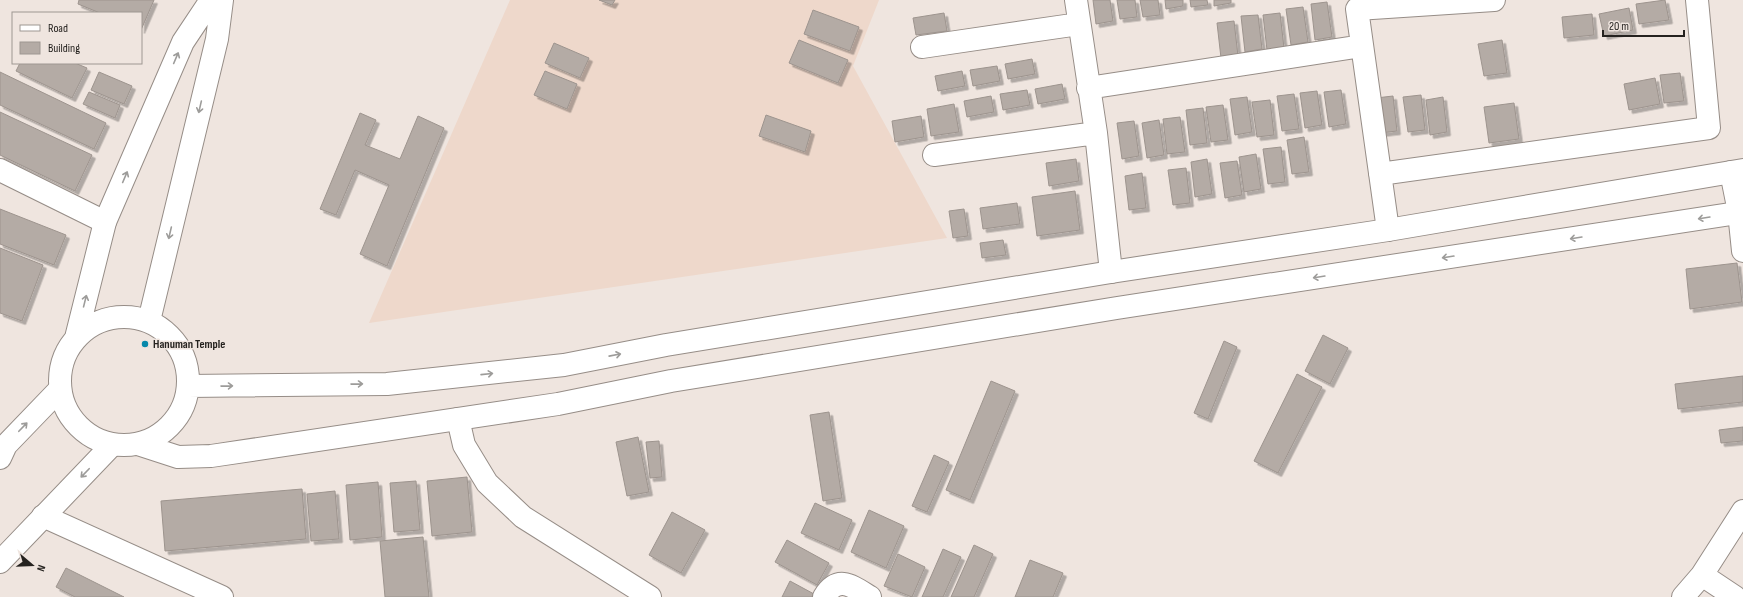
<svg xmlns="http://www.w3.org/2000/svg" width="1743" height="597" viewBox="0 0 1743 597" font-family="'Sofia Sans Condensed',sans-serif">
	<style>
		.commercial { fill: #eed8cb }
		.building { fill: #b4aba5; stroke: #9d948e; filter: url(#shadow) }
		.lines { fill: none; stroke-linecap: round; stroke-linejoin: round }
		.minor-casing { stroke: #968d87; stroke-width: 24 }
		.primary-casing { stroke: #968d87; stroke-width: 24 }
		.trunk-casing { stroke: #968d87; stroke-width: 24 }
		.minor { stroke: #fff; stroke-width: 22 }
		.primary { stroke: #fff; stroke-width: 22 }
		.trunk { stroke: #fff; stroke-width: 22 }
		.oneway { stroke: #9d9c9a }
		.poi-dot { fill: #0588aa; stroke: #efe5df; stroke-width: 1.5 }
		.labels { text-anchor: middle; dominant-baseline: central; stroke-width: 3; stroke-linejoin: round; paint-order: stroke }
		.poi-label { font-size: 12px; font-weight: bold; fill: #25221f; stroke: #efe5df; text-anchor: start }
	</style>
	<defs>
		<filter id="shadow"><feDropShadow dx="3.5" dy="3.5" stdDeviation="0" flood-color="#0004"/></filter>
	</defs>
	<rect width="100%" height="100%" fill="#efe5df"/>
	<path class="commercial" d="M510,0H879L853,66L947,238L369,323Z"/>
	<path class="building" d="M79,0H154L141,30V13H100L78,4Z
		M599,0H615L612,5Z
		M1093,0H1110L1113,21L1096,24Z
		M1117,0H1135L1137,17L1120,19Z
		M1140,0H1158L1160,15L1143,17Z
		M1165,0H1183V6L1166,9Z
		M1190,0H1207L1208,5L1191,7Z
		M1214,0H1231V3L1214,6Z
		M1665,0L1669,20L1639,24L1636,4Z
		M1327,2L1332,37L1315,40L1311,4Z
		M1303,7L1308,42L1291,45L1286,9Z
		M1629,8L1633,30L1604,36L1599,14Z
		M813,10L859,27L850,51L804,34Z
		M944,13L947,31L916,35L913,18Z
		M1280,13L1284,48L1267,50L1263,15Z
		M1592,14L1594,35L1564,38L1562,17Z
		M1258,15L1262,49L1245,52L1241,16Z
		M1234,21L1238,56L1221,58L1217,23Z
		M799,40L848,60L838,83L789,63Z
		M1502,40L1507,73L1484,76L1478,44Z
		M554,43L589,58L580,78L545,63Z
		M1032,59L1035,74L1008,79L1005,64Z
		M20,63H75L87,68L72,98L16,71Z
		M997,66L1000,81L973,86L970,70Z
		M545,71L577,84L567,109L534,95Z
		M962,71L965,86L938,91L935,76Z
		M0,72L106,123L94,149L0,105Z
		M99,72L132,86L124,104L91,90Z
		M1680,73L1684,101L1664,103L1660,75Z
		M1655,78L1660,104L1629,110L1624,84Z
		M1062,84L1065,99L1038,104L1035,89Z
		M1027,90L1030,105L1003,110L1000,94Z
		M1341,90L1346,124L1329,127L1324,92Z
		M1317,91L1322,125L1305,128L1300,93Z
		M89,92L120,105L115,118L83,104Z
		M1294,94L1299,129L1282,131L1277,96Z
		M1421,95L1425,130L1408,132L1403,97Z
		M991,96L994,112L967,117L964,101Z
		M1393,96L1397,131L1380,133L1376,98Z
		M1247,97L1252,132L1235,135L1230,99Z
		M1443,97L1447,132L1430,135L1426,100Z
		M1270,100L1274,135L1257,137L1252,102Z
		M1514,103L1519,139L1489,143L1484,107Z
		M954,104L959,132L931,136L927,109Z
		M1223,105L1228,140L1211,142L1206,107Z
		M1203,108L1207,143L1190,145L1186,110Z
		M0,112L92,155L75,191L0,155Z
		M360,113L376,120L365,145L400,159L418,116L444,128L387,266L360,254L389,185L355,170L336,215L320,209Z
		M766,115L811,131L805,152L759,136Z
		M921,116L924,137L895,142L892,121Z
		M1180,117L1185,152L1167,154L1163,119Z
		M1159,120L1164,155L1147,158L1142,123Z
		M1134,121L1139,156L1122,159L1117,123Z
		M1304,137L1309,172L1292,174L1287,140Z
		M1281,147L1285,182L1268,184L1263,149Z
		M1256,154L1261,189L1244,192L1239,157Z
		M1076,159L1079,181L1049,186L1046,163Z
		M1207,159L1212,194L1195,197L1191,162Z
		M1237,161L1242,195L1225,198L1220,163Z
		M1186,168L1190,203L1173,205L1168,170Z
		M1142,173L1146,208L1129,210L1125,176Z
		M1075,191L1080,230L1037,236L1032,197Z
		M1017,203L1020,224L983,229L980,208Z
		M0,209L66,235L54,265L0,244Z
		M964,209L968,236L953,238L949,211Z
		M1003,240L1006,255L982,258L980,243Z
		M0,248L43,265L22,321L0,313Z
		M1737,263L1742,302L1690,309L1686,269Z
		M1323,335L1348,348L1330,384L1305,371Z
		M1224,341L1237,347L1208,419L1194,413Z
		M1297,374L1322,387L1278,473L1254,461Z
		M1743,376V402L1678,409L1675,384Z
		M991,381L1015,391L970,500L946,490Z
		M829,412L842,498L823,501L810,415Z
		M1743,427V441L1721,443L1719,430Z
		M638,437L649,492L627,496L616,442Z
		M659,441L662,477L650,478L646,442Z
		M934,455L949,462L927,512L912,506Z
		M467,477L472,532L432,536L427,481Z
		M416,481L420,530L394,532L390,483Z
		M378,482L382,537L350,540L346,485Z
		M302,489L306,539L165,551L161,501Z
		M335,491L339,539L311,541L307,494Z
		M815,503L852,520L839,550L801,533Z
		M869,510L904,526L886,568L851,552Z
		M672,512L705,530L681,573L649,555Z
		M423,537L429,597H385L380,541Z
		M787,540L829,563L817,585L775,562Z
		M974,545L993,554L974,597H951Z
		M943,549L961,557L943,597H922Z
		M898,554L925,567L912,597L884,586Z
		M1030,560L1063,573L1053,597H1015Z
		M66,568L124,597H75L56,587Z
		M790,581L814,594L812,597H782Z"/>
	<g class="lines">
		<defs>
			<path id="minor" d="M1076,0L1096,133L1111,272
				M922,47L1079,24
				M1088,88L1362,46
				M934,155L1096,133
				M0,170L105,222
				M1731,172L1739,212L1743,251
				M1380,174L1709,128L1697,0
				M1388,230L1357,9L1494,0
				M458,419L464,445L487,483L523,517L650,597
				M43,516L222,597
				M1702,575L1735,597
				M824,597C838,574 852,586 870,597
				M1683,597L1702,575L1743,511"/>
			<path id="primary" d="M0,458L6,445L60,389
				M0,562L112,445"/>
			<path id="trunk" d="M60 381a64 64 0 1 1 128 0a64 64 0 1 1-128 0Z
				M149,321L217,39L222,0
				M76,338L105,222L183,42L211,0
				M188,386L387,384L564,365L666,345L1111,272L1388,230L1743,170
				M138,444L178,457L211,456L558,404L671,381L1117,308L1743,212"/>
		</defs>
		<use href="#minor" class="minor-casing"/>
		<use href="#primary" class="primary-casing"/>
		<use href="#trunk" class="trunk-casing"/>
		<use href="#minor" class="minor"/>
		<use href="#primary" class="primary"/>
		<use href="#trunk" class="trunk"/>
	</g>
	<defs><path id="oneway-shaft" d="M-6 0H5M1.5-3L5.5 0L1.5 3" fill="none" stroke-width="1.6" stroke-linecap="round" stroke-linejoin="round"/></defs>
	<g class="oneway">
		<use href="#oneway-shaft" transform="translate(176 58) rotate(-67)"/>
		<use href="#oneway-shaft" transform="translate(200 107) rotate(103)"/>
		<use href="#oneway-shaft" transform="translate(125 177) rotate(-67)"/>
		<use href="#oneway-shaft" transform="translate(1704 218) rotate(171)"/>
		<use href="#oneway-shaft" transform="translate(170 233) rotate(103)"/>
		<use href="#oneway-shaft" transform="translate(1576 238) rotate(171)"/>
		<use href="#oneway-shaft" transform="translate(1448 257) rotate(171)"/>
		<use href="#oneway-shaft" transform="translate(1319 277) rotate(171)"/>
		<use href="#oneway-shaft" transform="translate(85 301) rotate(-76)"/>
		<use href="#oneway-shaft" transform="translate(615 355) rotate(-11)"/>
		<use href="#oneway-shaft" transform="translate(487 374) rotate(-6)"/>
		<use href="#oneway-shaft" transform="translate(357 384) rotate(-1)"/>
		<use href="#oneway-shaft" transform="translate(227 386) rotate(-1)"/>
		<use href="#oneway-shaft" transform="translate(23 427) rotate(-46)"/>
		<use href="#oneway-shaft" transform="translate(85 473) rotate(134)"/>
	</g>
	<circle class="poi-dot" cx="145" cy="344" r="4"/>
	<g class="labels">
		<g class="poi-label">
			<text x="153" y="344">Hanuman Temple</text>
		</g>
	</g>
	<rect x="12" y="12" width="130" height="52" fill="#efe5df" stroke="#9e9792"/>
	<rect x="20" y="25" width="20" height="6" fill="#ffffff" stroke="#9e9792"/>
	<text x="48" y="32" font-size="12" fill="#25221f">Road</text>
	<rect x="20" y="42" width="20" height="12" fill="#b4aba5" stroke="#9e9792"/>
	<text x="48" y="52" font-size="12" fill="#25221f">Building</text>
	<g transform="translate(32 565) rotate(109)" stroke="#efe5df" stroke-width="3" paint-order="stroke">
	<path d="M0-3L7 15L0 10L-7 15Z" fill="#25221f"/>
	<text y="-6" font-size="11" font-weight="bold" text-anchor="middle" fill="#25221f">N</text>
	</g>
	<path d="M1603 30v6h81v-6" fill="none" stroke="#25221f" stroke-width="2"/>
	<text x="1609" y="30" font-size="12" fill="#25221f" stroke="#efe5df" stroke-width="3" paint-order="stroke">20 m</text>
</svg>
